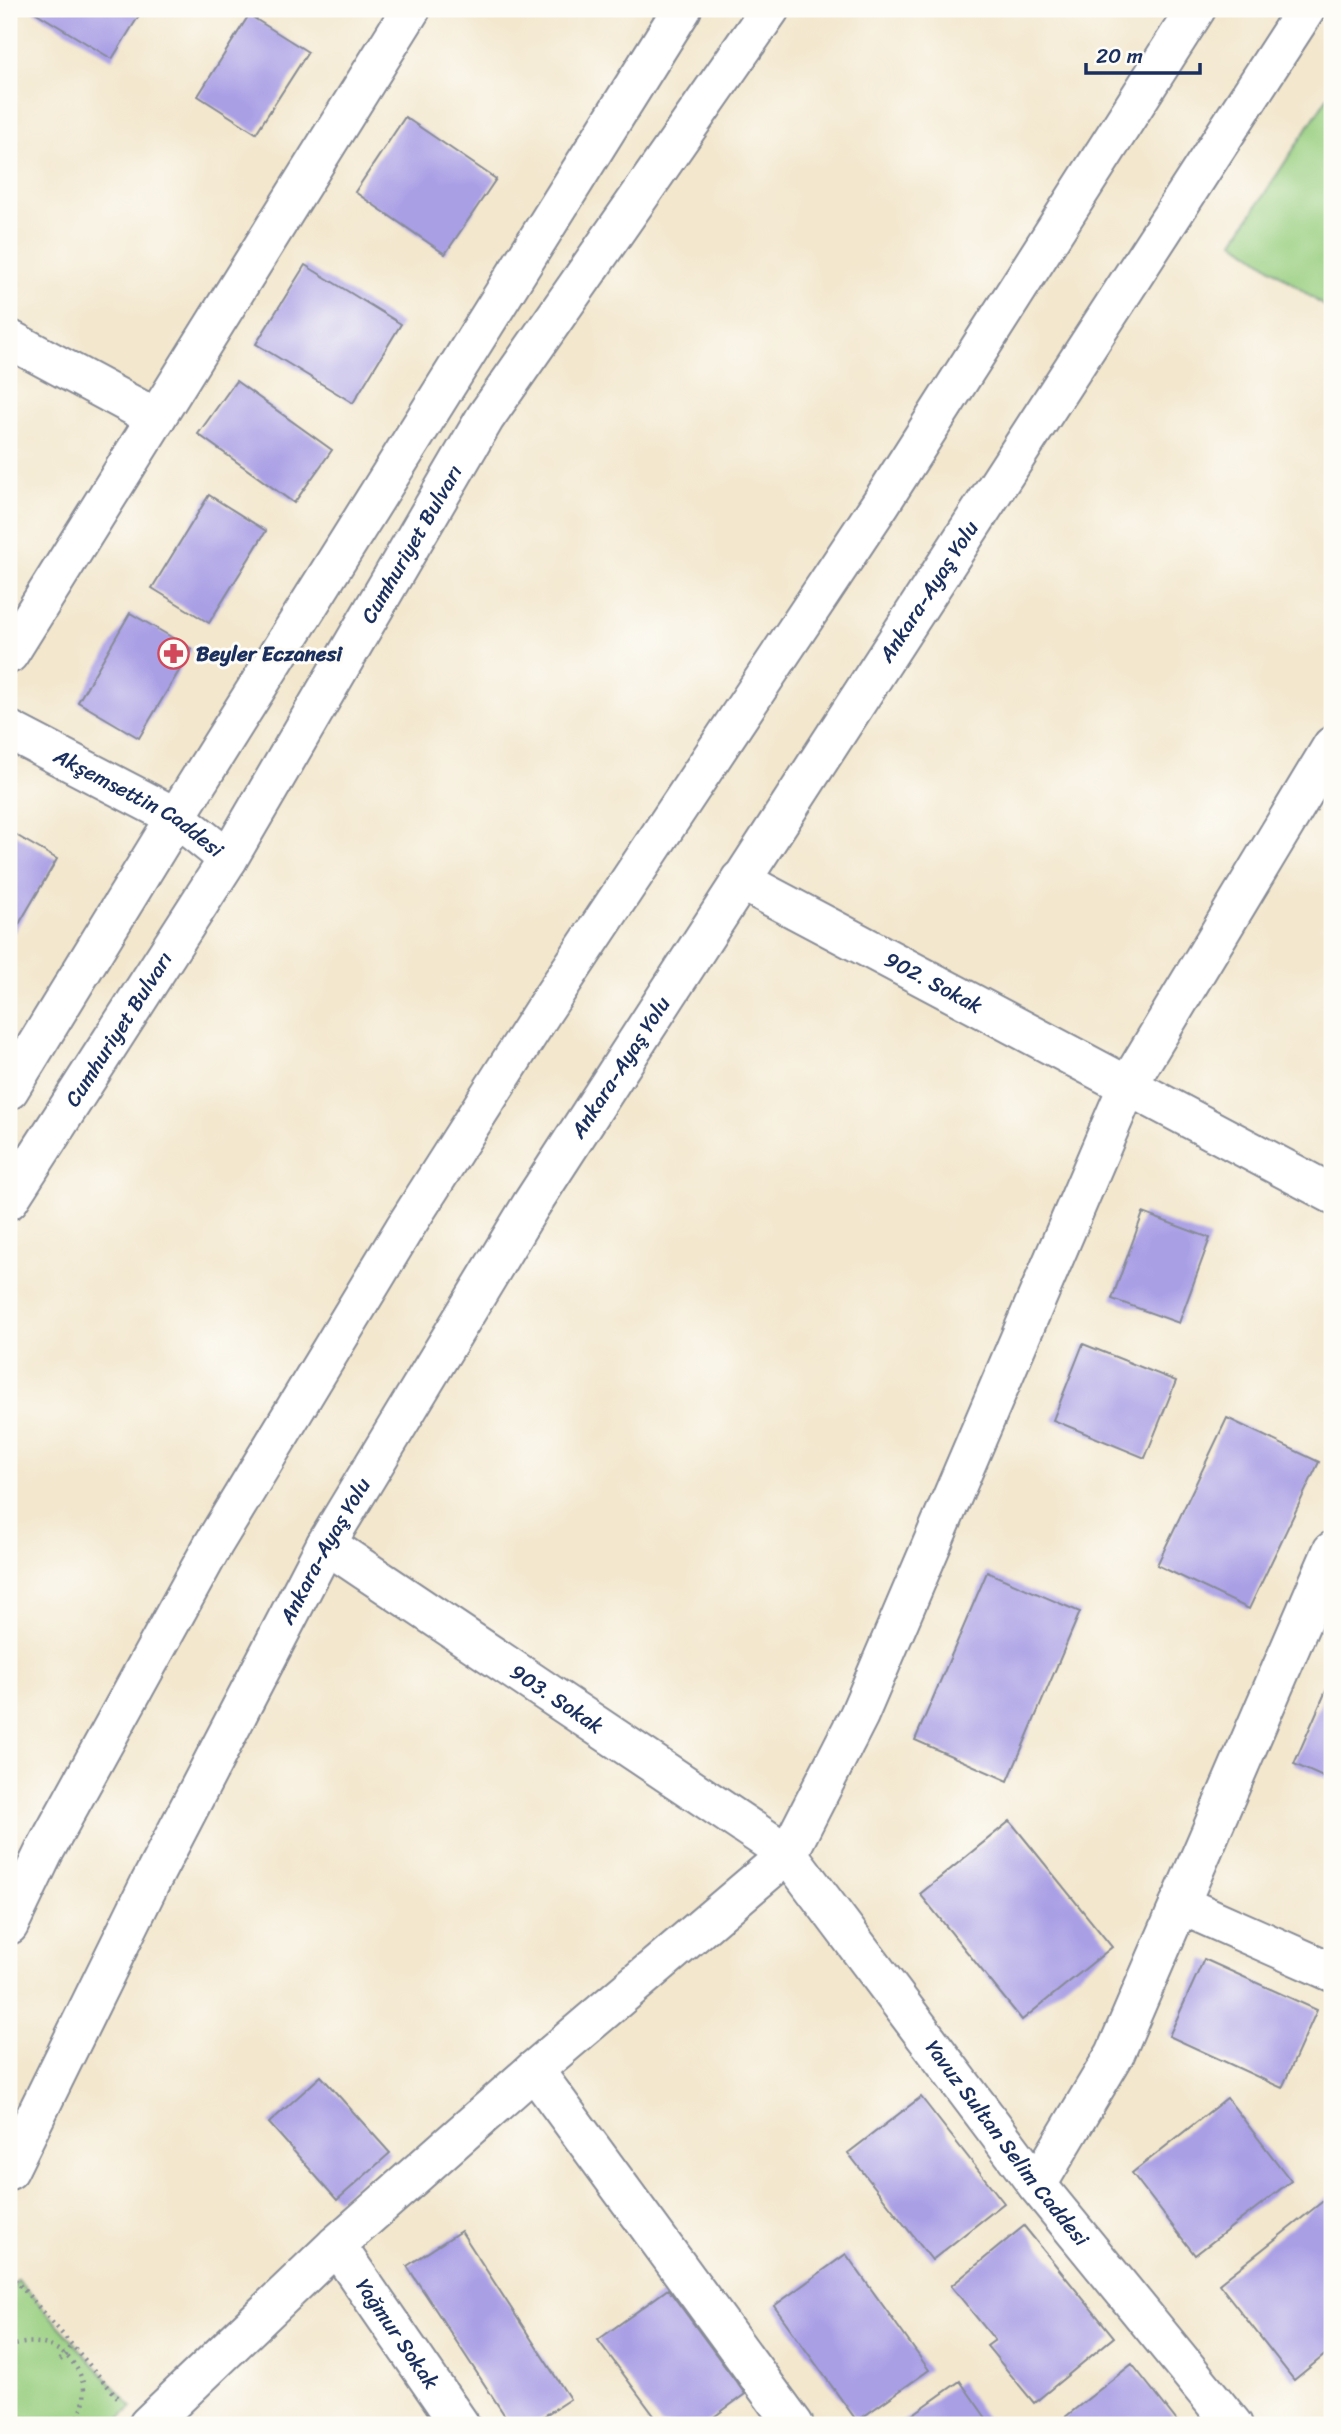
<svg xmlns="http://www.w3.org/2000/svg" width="1341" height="2434" viewBox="0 0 1341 2434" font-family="Sriracha,sans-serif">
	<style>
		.green { fill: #9acf81; stroke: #5a7f70; stroke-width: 2 }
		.building { fill: #a99fe5 }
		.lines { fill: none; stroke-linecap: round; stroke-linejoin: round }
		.street-casing { stroke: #878b96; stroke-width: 42 }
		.secondary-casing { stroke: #878b96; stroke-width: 42 }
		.highway-casing { stroke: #878b96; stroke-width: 42 }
		.path { stroke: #878b96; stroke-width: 4.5; stroke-dasharray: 2 5; stroke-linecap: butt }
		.street { stroke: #fff; stroke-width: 38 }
		.secondary { stroke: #fff; stroke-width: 38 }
		.highway { stroke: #fff; stroke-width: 38 }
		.labels { text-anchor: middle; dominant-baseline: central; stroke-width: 6; stroke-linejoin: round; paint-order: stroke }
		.street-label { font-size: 21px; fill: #1b2f5e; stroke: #fdfcf7 }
		.poi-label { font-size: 21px; font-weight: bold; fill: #1b2f5e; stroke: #fdfcf7; text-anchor: start }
	</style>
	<rect width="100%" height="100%" fill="#fdfcf7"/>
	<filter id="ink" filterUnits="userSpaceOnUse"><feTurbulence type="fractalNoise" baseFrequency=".0143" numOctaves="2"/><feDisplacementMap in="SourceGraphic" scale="14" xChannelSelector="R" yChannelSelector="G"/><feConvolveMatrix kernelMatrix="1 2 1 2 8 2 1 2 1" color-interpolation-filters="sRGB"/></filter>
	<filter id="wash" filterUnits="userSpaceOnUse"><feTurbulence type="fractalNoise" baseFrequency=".00686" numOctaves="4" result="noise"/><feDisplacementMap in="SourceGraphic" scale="28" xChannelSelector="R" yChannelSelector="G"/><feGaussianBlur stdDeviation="1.57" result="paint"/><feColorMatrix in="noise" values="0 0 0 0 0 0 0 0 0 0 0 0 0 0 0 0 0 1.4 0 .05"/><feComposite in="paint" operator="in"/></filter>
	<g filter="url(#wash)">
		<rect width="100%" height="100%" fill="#f3e7cd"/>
		<path class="green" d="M1332,90V312L1234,241Z
			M17,2279L132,2407L112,2425H9V2298Z"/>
		<g id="blocks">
			<path class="building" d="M30,9H143L112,59Z
				M249,15L308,52L256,133L198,96Z
				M405,117L496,179L445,254L355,192Z
				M305,265L401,324L353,403L256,344Z
				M236,381L332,450L294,503L198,434Z
				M209,495L266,531L209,623L152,588Z
				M130,613L192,649L139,738L78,702Z
				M9,831L57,859L9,941Z
				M1143,1213L1210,1238L1179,1323L1112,1299Z
				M1083,1344L1176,1381L1145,1458L1053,1420Z
				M1227,1418L1319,1462L1249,1609L1157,1565Z
				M987,1572L1080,1612L1008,1781L915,1740Z
				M1332,1677V1781L1294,1764Z
				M1010,1821L1112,1947L1022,2020L920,1894Z
				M1204,1959L1317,2010L1282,2088L1169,2036Z
				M321,2076L390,2153L337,2200L269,2123Z
				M921,2097L1004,2203L932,2260L848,2153Z
				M1227,2098L1291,2181L1195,2255L1132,2173Z
				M1332,2194V2349L1294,2380L1219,2284Z
				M1024,2226L1114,2337L1034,2403L987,2346L995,2340L951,2286Z
				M461,2231L570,2399L530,2425H511L407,2266Z
				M846,2254L929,2370L857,2421L774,2306Z
				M668,2289L745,2394L703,2425H661L598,2340Z
				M1132,2364L1180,2425H1061L1059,2422Z
				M960,2381L991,2425H898Z"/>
		</g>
	</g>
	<g filter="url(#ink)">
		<use href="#blocks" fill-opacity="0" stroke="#878b96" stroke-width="2"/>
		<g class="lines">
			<defs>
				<g id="street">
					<path d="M9,339L156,418"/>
					<path d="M9,654L411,9"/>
					<path id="s1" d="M740,880L1332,1194"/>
					<path id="s2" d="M326,1544L788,1854L1037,2185L1233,2425"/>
					<path d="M1179,1904L1332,1972"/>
					<path d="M534,2070L794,2425"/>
					<path d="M1037,2185L1115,2054L1332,1551"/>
					<path id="s3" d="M336,2245L460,2425"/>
					<path d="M148,2425L336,2245L534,2070L788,1854L859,1715L1128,1085L1332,746"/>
				</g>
				<g id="secondary">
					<path id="s4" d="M9,730L176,817L228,859"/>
					<path d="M9,1090L176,817L682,9"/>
					<path id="s5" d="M9,1200L228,859L485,418L770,9"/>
				</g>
				<g id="highway">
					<path d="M9,1925L44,1852L213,1545L404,1229L543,1011L881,503L1196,9"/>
					<path id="s6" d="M9,2170L149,1885L326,1544L531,1205L1306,9"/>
				</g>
			</defs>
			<use href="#street" class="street-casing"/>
			<use href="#secondary" class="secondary-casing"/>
			<use href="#highway" class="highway-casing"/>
			<path class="path" d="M9,2276L16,2281L120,2400
				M9,2347C61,2326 106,2384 73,2425
				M60,2360L66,2355L71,2344
				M67,2422L70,2425"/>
			<use href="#street" class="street"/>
			<use href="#secondary" class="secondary"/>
			<use href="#highway" class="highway"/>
		</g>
	</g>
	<defs>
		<symbol id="pharmacy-ring" viewBox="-11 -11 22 22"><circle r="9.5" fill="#fdfcf7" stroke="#d1495b" stroke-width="1.5"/><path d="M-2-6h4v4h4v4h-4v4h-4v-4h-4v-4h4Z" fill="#d1495b"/></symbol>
	</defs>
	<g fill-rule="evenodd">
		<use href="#pharmacy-ring" x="156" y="636" width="35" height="35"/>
	</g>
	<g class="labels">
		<g class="street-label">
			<text stroke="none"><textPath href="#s5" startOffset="770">Cumhuriyet Bulvarı</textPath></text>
			<text stroke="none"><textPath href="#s6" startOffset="1829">Ankara-Ayaş Yolu</textPath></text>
			<text stroke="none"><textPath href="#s4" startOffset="149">Akşemsettin Caddesi</textPath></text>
			<text stroke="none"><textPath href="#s1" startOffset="219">902. Sokak</textPath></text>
			<text stroke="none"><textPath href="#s5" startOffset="203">Cumhuriyet Bulvarı</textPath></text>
			<text stroke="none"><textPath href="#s6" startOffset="1262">Ankara-Ayaş Yolu</textPath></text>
			<text stroke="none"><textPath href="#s6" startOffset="695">Ankara-Ayaş Yolu</textPath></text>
			<text stroke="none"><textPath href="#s2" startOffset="278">903. Sokak</textPath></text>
			<text stroke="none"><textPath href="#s2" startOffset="919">Yavuz Sultan Selim Caddesi</textPath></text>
			<text stroke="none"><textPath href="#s3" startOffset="108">Yağmur Sokak</textPath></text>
		</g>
		<g class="poi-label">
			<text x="196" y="654">Beyler Eczanesi</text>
		</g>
	</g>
	<rect width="1341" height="2434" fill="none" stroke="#fdfcf7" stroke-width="35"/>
	<path d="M1086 63v10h114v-10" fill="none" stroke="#1b2f5e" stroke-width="3.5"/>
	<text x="1096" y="63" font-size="21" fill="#1b2f5e" stroke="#fdfcf7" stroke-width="5" paint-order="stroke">20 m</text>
</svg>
